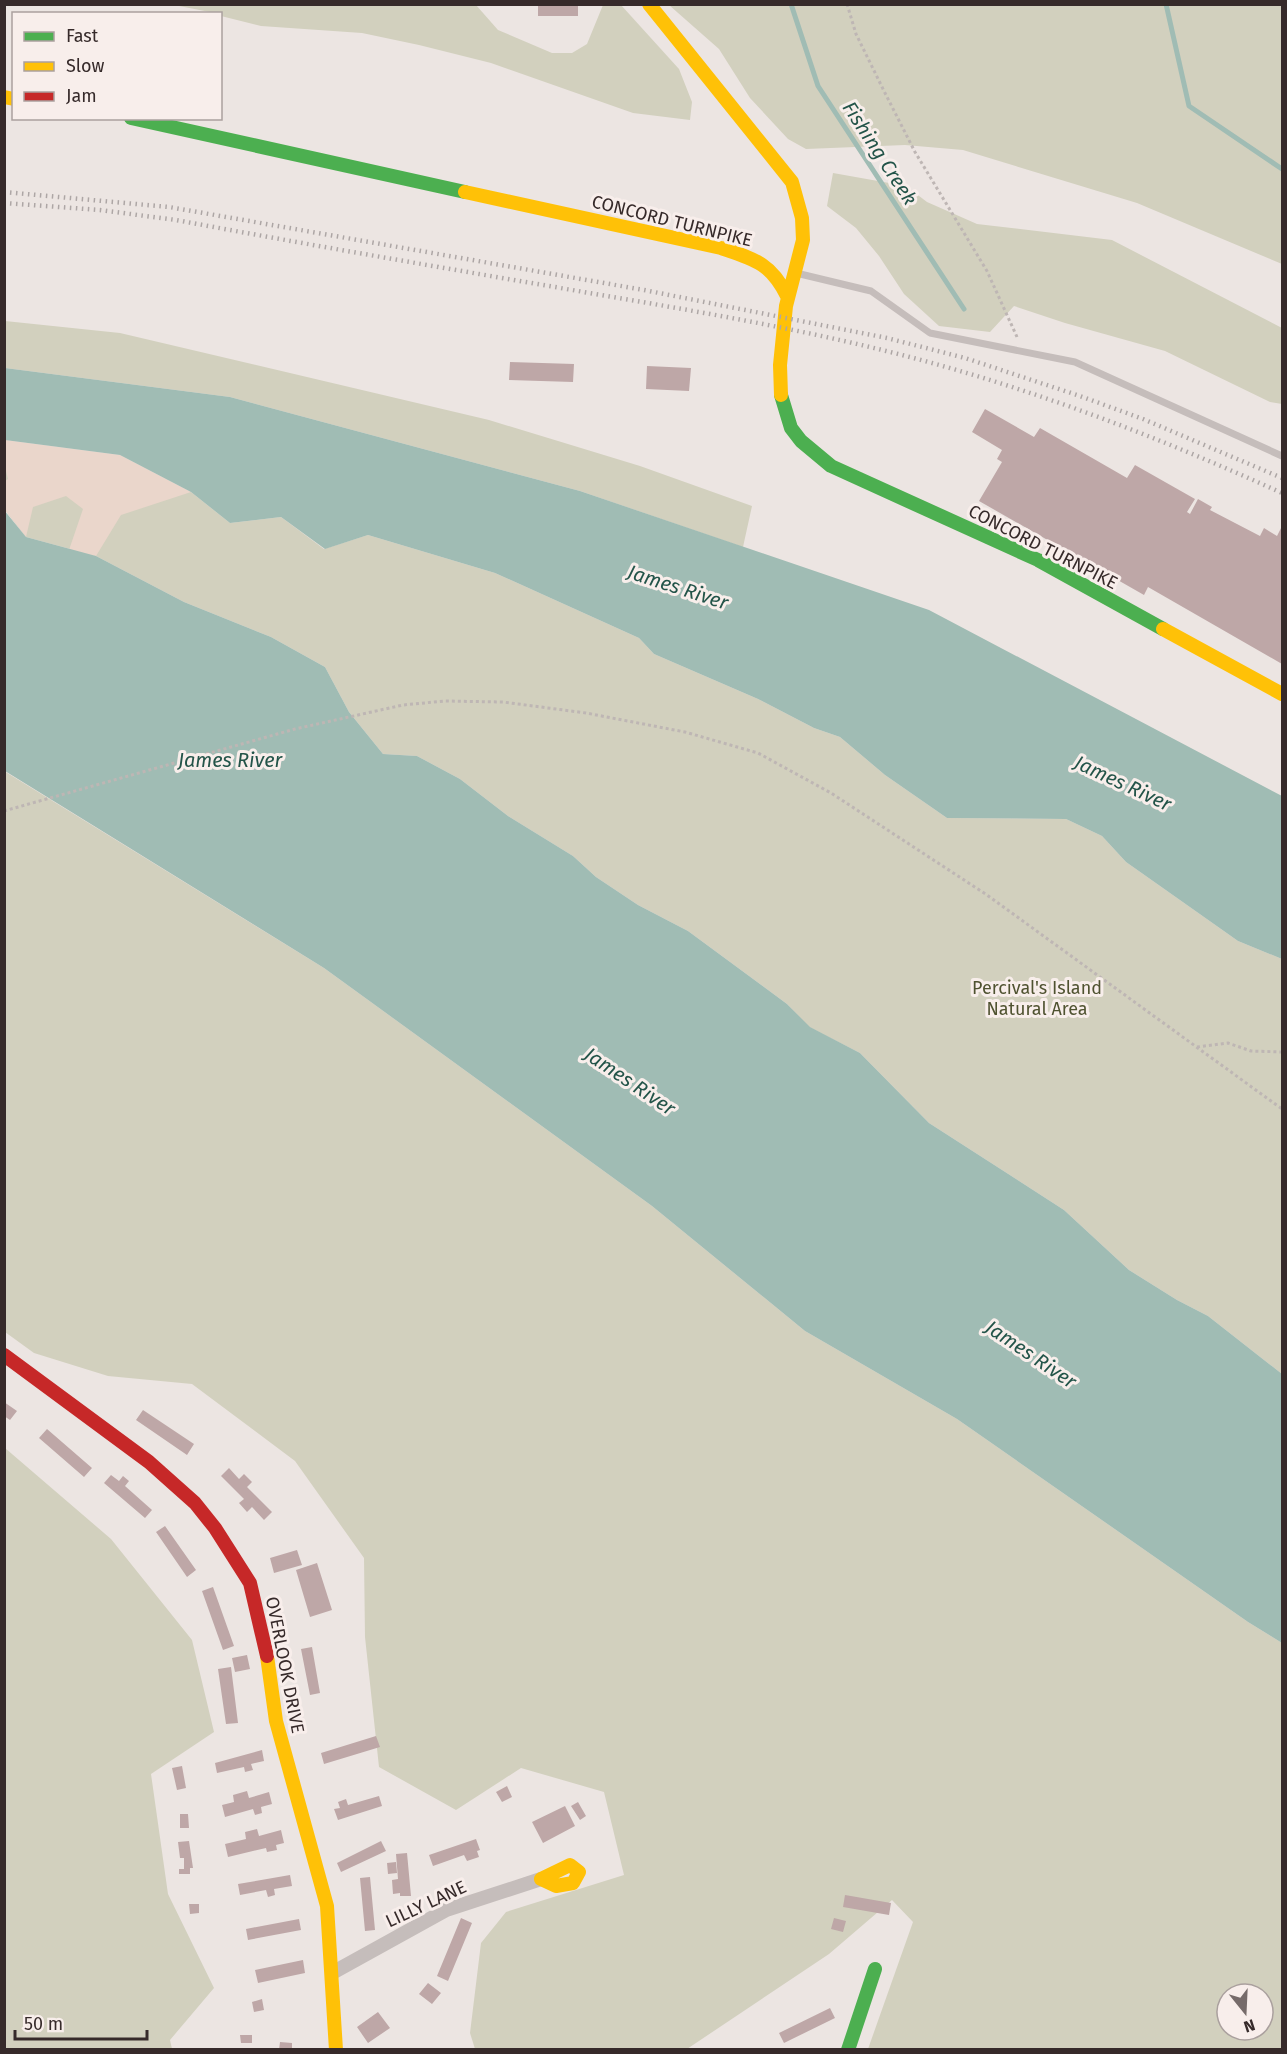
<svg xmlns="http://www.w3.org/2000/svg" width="1287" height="2054" viewBox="0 0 1287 2054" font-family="'Fira Sans',sans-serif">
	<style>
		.green { fill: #d2d0be; fill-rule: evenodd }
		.sand { fill: #ead6cb }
		.water { fill: #a0bcb4 }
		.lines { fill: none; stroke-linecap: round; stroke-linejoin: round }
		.stream { stroke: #a0bcb4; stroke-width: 5 }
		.building { fill: #bea7a7 }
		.path { stroke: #beb6b4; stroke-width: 3; stroke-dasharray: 3 3; stroke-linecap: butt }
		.lane { stroke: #c5bdbb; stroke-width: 7 }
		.street { stroke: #c5bdbb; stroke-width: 14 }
		.fast { stroke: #4caf50; stroke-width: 14 }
		.slow { stroke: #ffc107; stroke-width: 14 }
		.jam { stroke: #c62828; stroke-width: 14 }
		.rail { stroke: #ada6a5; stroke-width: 4.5; stroke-dasharray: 1.5 4.5; stroke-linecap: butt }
		.labels { text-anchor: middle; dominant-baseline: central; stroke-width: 6; stroke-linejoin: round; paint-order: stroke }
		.street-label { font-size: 18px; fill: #362a2a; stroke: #f8eeeb }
		.park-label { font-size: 18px; fill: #4f5230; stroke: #f8eeeb }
		.water-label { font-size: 20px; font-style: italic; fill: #235449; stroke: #f8eeeb }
	</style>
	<rect width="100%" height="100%" fill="#ece5e2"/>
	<path class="green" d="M174,5H476L498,30L552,53H572L587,44L603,5H621L679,69L692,102L690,120L633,113L491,63L419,45L362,33L261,26L221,16L220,14Z
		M669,5H1282V264L1137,203L963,150L905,145L806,149L788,139L750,98L719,49Z
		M833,173L906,186L927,202L977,224L1112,240L1282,328V404L1270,402L1165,351L1065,323L1014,306L990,332L939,326L904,294L879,256L856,228L827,206Z
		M5,321L120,333L489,420L640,466L752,506L743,547L580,491L230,397L5,368Z
		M5,440L191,492L230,523L281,517L324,549L368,535L495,573L639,638L654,654L758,699L814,728L840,737L885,775L947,818L1066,819L1102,836L1126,862L1238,941L1282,959V1374L1208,1316L1177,1300L1129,1270L1064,1210L929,1123L860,1053L809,1027L787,1004L688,931L638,905L596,877L573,856L508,816L460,779L417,756L383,754L349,712L325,667L271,637L184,602L96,556L26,537L5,510Z
		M4,771L324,968L652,1206L805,1331L957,1419L1248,1622L1282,1643V2049H868L913,1922L892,1900L829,1954L687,2049H475L470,2033L481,1943L506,1912L624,1875L604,1792L521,1768L456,1810L379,1767L365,1637L364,1558L295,1461L192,1384L108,1376L34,1353L5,1332ZM1227,1994H1263V2030H1227Z
		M5,1448L111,1539L192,1640L214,1732L151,1774L168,1894L214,1988L170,2040L172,2049H5Z"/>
	<path class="sand" d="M5,440L120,455L191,492L121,515L96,556L69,550L83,509L66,496L33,507L26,537L5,510V481L8,479L5,467Z"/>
	<path class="water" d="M5,368L230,397L580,491L929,610L1282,796V959L1238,941L1126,862L1102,836L1066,819L947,818L885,775L840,737L814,728L758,699L654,654L639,638L495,573L368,535L325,549L281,517L230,523L191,492L120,455L5,440Z
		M4,510L26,537L96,556L184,602L271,637L325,667L349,712L383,754L417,756L460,779L508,816L573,856L596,877L638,905L688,931L787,1004L810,1027L860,1053L929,1123L1064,1210L1129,1270L1177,1300L1208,1316L1282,1374V1643L1248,1622L957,1419L805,1331L652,1206L324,968L5,771Z"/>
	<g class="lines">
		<path class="stream" d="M791,4L818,86L964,309
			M1166,4L1189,106L1282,169"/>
	</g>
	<path class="building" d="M538,5H578V16H538Z
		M510,362L574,364L573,382L509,380Z
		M647,366L691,368L689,391L646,389Z
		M985,409L1034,437L1040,428L1127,478L1135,465L1195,499L1187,512L1190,514L1198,499L1212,507L1210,510L1260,536L1264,528L1277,536L1282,526V664L1148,587L1144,595L979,501L1002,462L997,459L1002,450L972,432Z
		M4,1402L17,1411L10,1420L4,1416Z
		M143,1410L194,1444L187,1455L136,1420Z
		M47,1429L92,1468L84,1477L39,1438Z
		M229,1468L239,1479L244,1474L252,1482L247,1487L272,1512L264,1520L252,1507L247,1512L239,1503L244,1499L221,1476Z
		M111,1475L119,1481L123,1476L129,1481L125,1486L152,1510L145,1518L104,1483Z
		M165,1526L196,1570L187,1577L156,1532Z
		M297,1550L302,1565L274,1573L270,1558Z
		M317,1563L332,1610L310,1617L296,1570Z
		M213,1587L234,1646L223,1650L202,1591Z
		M312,1647L320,1693L310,1695L301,1649Z
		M247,1655L250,1669L235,1672L232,1658Z
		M231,1667L238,1723L226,1724L218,1669Z
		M376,1736L380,1747L324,1764L321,1753Z
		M262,1750L264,1761L251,1764L253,1770L245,1772L244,1767L217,1773L215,1763Z
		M182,1766L186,1788L177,1790L172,1768Z
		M507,1786L512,1797L502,1802L496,1792Z
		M247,1791L249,1798L269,1792L272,1804L261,1807L262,1813L255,1815L253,1809L225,1817L222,1805L234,1802L233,1795Z
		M379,1796L382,1806L338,1820L334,1809L340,1808L338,1802L346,1799L348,1805Z
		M578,1802L586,1816L580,1820L571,1806Z
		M565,1806L575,1826L543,1843L532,1822Z
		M180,1814H188L189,1828H180Z
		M257,1829L259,1836L281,1830L284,1843L276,1845L277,1850L267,1852L266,1848L228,1857L225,1844L246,1839L245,1832Z
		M476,1839L480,1850L477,1851L479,1857L467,1861L464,1855L433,1866L429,1855Z
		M189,1841L193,1868H190V1874H179V1869H184V1858H180L178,1842Z
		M381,1841L386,1851L341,1872L337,1863Z
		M407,1853L411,1896H400V1893L393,1894L392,1880L398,1879L396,1854Z
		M396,1862L397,1873L388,1874L387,1863Z
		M290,1875L292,1886L274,1889L275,1895L268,1897L266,1890L240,1895L238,1884Z
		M370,1877L375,1930L365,1931L360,1878Z
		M845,1895L891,1903L889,1915L843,1907Z
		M189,1904H199V1913L190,1914Z
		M461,1918L472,1923L448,1981L437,1976Z
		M834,1918L846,1921L843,1932L831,1929Z
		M299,1919L301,1930L248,1940L246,1929Z
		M303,1960L305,1973L258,1983L255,1970Z
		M428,1983L441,1993L432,2004L419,1994Z
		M262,1999L264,2010L254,2012L252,2002Z
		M830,2008L835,2018L784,2043L779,2033Z
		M378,2012L390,2028L368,2043L357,2027Z
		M240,2035H252V2043H241Z
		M280,2042L292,2043V2050H279Z"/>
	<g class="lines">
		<path class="path" d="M847,4L856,34L885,93L915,152L987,271L1017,337
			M4,811L295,729L403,705L445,701L503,702L586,713L685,732L758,753L831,793L987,895L1282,1109
			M1197,1047L1228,1043L1251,1051L1282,1052"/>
		<path class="lane" d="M796,273L871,291L930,333L1075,362L1282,456"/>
		<path class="street" d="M332,1973L446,1910L541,1879"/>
		<path class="fast" d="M131,118L465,192
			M781,395L791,428L801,441L831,466L1038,560L1163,629
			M848,2050L875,1969"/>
		<path class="slow" d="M649,4L792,182L802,218L803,240L786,306L780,365L781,395
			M4,97L14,99
			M465,192L721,248C754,259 771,263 787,296
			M1163,629L1282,694
			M267,1656L276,1721L327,1906L336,2050
			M570,1865L579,1872L573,1883L556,1886L541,1879Z"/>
		<path class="jam" d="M4,1355L149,1462L195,1503L215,1528L250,1583L267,1656"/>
		<path class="rail" d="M4,192L169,207L644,290L887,338L965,358L1080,396L1143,419L1282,478
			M4,203L100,210L176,220C310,245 444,268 578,291C706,313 835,334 960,371C1070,403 1178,446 1282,493"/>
	</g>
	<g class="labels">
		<g class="street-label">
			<text transform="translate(672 221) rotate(14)">CONCORD TURNPIKE</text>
			<text transform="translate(1043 547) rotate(27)">CONCORD TURNPIKE</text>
			<text transform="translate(285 1665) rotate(79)">OVERLOOK DRIVE</text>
			<text transform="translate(426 1904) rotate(-25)">LILLY LANE</text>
		</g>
		<g class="park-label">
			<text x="1037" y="988">Percival's Island<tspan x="1037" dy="21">Natural Area</tspan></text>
		</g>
		<g class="water-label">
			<text transform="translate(880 153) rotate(57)">Fishing Creek</text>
			<text transform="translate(678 587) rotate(18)">James River</text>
			<text x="230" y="760">James River</text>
			<text transform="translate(1123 783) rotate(25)">James River</text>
			<text transform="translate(630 1081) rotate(34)">James River</text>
			<text transform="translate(1031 1354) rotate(34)">James River</text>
		</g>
	</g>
	<rect width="1287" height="2054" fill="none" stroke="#362a2a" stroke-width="12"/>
	<rect x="12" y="12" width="210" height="108" fill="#f8eeeb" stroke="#aaa09e" stroke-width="1.5"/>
	<rect x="24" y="32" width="30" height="9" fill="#4caf50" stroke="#aaa09e" stroke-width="1.5"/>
	<text x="66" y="42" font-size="18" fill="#362a2a">Fast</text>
	<rect x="24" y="62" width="30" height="9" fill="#ffc107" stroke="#aaa09e" stroke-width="1.5"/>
	<text x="66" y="72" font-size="18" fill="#362a2a">Slow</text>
	<rect x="24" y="92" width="30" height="9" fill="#c62828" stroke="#aaa09e" stroke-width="1.5"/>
	<text x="66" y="102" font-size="18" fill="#362a2a">Jam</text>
	<g transform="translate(1245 2012) rotate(162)"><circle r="28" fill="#f8eeeb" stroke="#aaa09e" stroke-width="1.5"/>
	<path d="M0-4.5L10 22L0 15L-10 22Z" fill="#766b6a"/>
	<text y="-9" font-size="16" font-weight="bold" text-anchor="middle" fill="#362a2a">N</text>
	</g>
	<path d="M15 2030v9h132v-9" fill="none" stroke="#362a2a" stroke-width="3"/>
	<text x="24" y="2030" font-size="18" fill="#362a2a" stroke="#f8eeeb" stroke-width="4.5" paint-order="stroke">50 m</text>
</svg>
